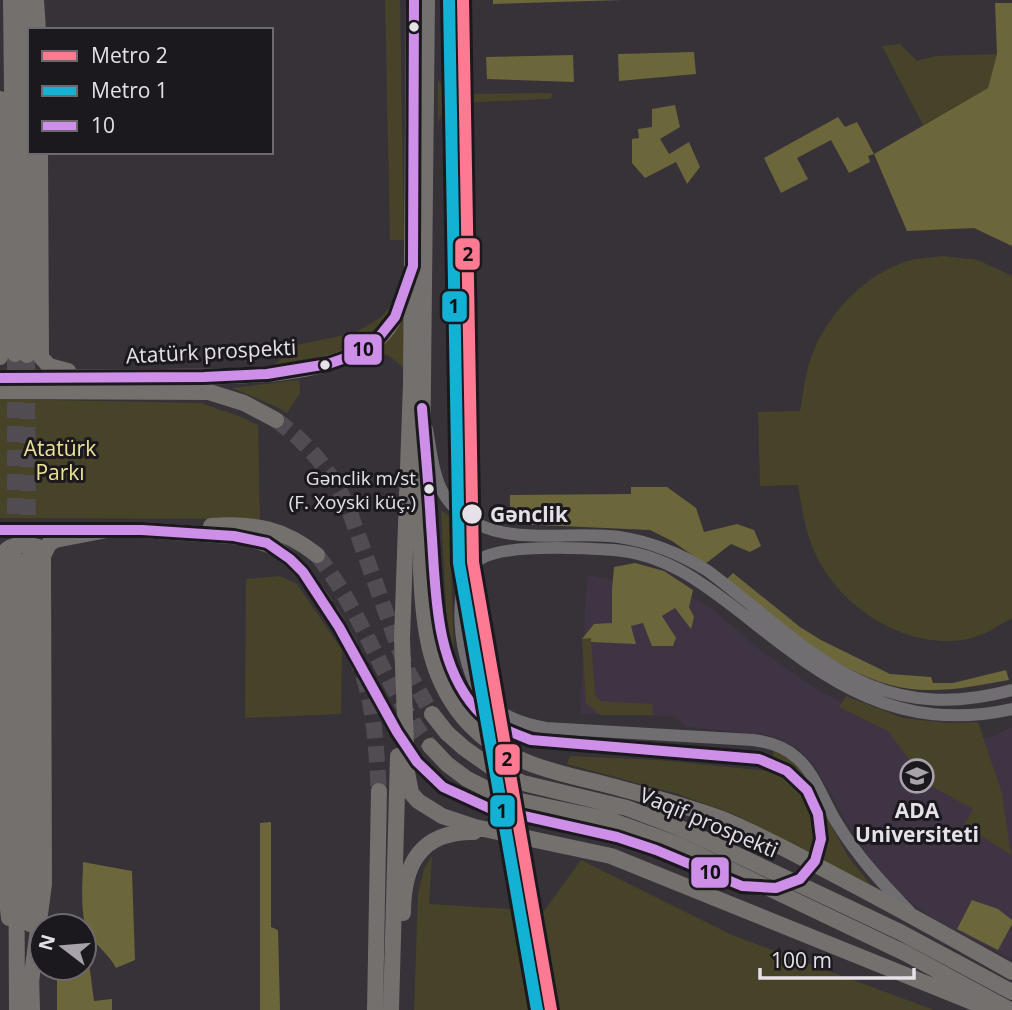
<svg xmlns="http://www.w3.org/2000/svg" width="1012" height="1010" viewBox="0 0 1012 1010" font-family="'Open Sans',sans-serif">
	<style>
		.built { fill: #3f3443 }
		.green { fill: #474328 }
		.forest { fill: #6c663b }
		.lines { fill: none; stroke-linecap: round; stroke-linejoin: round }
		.minor-tunnel { stroke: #504c52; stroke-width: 12; stroke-dasharray: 12 6; stroke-linecap: butt }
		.major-tunnel { stroke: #504c52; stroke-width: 16; stroke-dasharray: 16 8; stroke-linecap: butt }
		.minor { stroke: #716e72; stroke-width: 12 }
		.major { stroke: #74706e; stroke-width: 16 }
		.bus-1-casing { stroke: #1c191e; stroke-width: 16 }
		.bus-1 { stroke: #ce8fe9; stroke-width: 10 }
		.metro-1-casing { stroke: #1c191e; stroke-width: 18 }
		.metro-2-casing { stroke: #1c191e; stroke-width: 18 }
		.metro-1 { stroke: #fe7a93; stroke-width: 12 }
		.metro-2 { stroke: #13b2d5; stroke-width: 12 }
		.bus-dot { fill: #e6e0e8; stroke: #1c191e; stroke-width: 2.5 }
		.labels { text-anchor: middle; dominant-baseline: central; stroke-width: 6; stroke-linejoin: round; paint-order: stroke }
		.bus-label { font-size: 19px; fill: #e6e0e8; stroke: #1c191e; text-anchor: end }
		.street-label { font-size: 21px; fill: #e6e0e8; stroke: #1c191e }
		.park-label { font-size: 21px; fill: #eee495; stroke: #1c191e }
		.stop-label { font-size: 21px; font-weight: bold; fill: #e6e0e8; stroke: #1c191e; text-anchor: start }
		.poi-label { font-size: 21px; font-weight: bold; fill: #e6e0e8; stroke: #1c191e }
		.line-badge { stroke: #1c191e; stroke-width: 2.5 }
		.pale-badge-label { font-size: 19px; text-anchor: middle; font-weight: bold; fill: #111 }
	</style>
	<rect width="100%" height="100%" fill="#363238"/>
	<path class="built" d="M587,575L683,592L715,611L760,650L821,692L890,725L926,732L989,738L1012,727V960L929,916L893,888L874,865L850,828L813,763L798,749L774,736L687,727L674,716L580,714Z"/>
	<path class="green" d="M385,0H400L404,240H390Z
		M457,0H469L472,80L459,81L448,71L446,17L457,16Z
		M900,44L917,61L936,56L997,54L988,88L923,125L882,46Z
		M438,80L448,91L456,94L550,93L553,95L550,99L454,103L443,110L438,123Z
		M943,256L978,260L1012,276V618C999,626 984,635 968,639C907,651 840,608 815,553C805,531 802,509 798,485L760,486L758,412L800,411C803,396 804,381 808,367C821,320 863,273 911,260C921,258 933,257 943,256Z
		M397,299L376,332L357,347L358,331L380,318Z
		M405,310L404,368L388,355L372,353C389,341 397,329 405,310Z
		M349,334L348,352L268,370L297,345Z
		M299,380L300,393L287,413L275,406L232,388Z
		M0,399L200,403L239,416L258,425L260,519L0,518Z
		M441,510L482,539L466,547L451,566L454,656L447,630Z
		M280,576L297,584L342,650L341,714L245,718L246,579Z
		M591,637L595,695L601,701L652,704L653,715H601L586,703L582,639Z
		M846,696L903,718L948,723L978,722L1002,793L1011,855L964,825L973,809L926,783L888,731L839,707Z
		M774,750L788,757L800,768L849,858L871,885L736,815L678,794L567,764L570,756L658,760L770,771Z
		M432,856L429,904L544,911L581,860L732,935L934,1010H414L418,894L424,869Z"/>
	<path class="forest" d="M493,0H623L493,4Z
		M995,3H1012V246L974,228L907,231L874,154L868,156L870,162L849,173L831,140L797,158L808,179L781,193L764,158L838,117L845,127L857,122L874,154L988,88L997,54Z
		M694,52L696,74L619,81L618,54Z
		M573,55L574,82L487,79L486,57Z
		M675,105L680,127L660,139L669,154L689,142L700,167L687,184L676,162L645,178L632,163V139L639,138L638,129L652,127V109Z
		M631,487H667L696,508L704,532L737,524L754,530L761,546L750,552L731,544L705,564L672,541L650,530L516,524L510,512V495L631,494Z
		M635,563L664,571L693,590L689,607L694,617L691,629L675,608L662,616L676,638L673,646H652L643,623L631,626L636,644L591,642V638L582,639L594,624L612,623V590L614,567Z
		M733,573L800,627L821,640L890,674L931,677L933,683H953L1006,670L1009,680C980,685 953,691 924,690C847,687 784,624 726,580Z
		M271,822V927L278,930L280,1010H260V823Z
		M83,862L132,871L135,960L116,968C109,954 96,946 89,934C79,918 83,881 83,862Z
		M972,900L998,909L1012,920V924L998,950L957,929Z
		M84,959L89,963L94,1001L112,999V1010H57V968H84Z"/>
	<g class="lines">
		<path class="minor-tunnel" d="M359,665L397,732L428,774
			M759,759C772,762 783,765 794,774C825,802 833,864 791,886
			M684,862L742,886L763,890"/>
		<path class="major-tunnel" d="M15,354V544
			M27,355L28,543
			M276,420C310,445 332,472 349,510L406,668L432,714
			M317,555C364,614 384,687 430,746
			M303,572C323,601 345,632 359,664C375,704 376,750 379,791"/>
		<path class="minor" d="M427,429C431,450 433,478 445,496C484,554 563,529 619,537C652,542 681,554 708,571C810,648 871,728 1012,690
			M428,487C431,519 434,551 436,583C438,608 439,633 446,657C477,757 565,742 647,748C685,751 722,755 759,759
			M428,774C471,812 528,816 582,829C618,837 651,848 684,862
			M909,911C882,883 857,856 837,823C824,803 815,773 797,758C784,746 769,742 753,740L546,728C519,723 500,716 482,695C460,668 447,578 482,558C508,544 583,548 614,550C666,554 704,584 744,615C828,682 898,734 1012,709"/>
		<path class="major" d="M11,0L15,354
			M25,0L27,355
			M36,0L38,30
			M414,0L411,383L402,639L407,772L411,793L418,801L442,816L475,827L611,856L992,1010
			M427,0L421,570C423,627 429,683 471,726C506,762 553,772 600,783C641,794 682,804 722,819C759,834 795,854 831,873C892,905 952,938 1012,972
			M0,99V357
			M40,152L41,357L49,366L68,371
			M0,378C51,377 103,377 154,377C218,376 318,381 372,344C391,331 401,307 407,286
			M0,391L209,392L244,403L276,420
			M211,526C254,523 283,528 317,555
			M0,530H71
			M97,530H142L246,537L274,547L290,559L303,572
			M0,554L4,662L5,883L9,918
			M2,557C7,543 25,543 38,547L43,556
			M15,558L17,1010
			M28,559L30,924
			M432,714L447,733L464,748L498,772L523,783L627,808L680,828L900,932L1012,992
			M430,746L447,764L467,779L487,789L516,800L610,820L674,843L905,953L1010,1010
			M403,913C403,864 421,831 474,832
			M31,974L32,1010
			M31,982L44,884L43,556L49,544L55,540L107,530
			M375,1010L379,791
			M391,1010L398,756"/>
		<defs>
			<path id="bus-1" d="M0,378L204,377L267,374L328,364L354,355L375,342L395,317L413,266L414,0
				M0,530H142L234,536L267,543L290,559L303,572L339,627L397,732L417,762L443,787L489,808L617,837L656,850L742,886L776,888L800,879L815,861L821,839L818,814L807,790L787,771L759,759L531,740C511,732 490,725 476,709C433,660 436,586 431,525C429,486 425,447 422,408"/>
		</defs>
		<use href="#bus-1" class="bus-1-casing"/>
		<use href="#bus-1" class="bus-1"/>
		<defs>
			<path id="metro-1" d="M463,0L473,562L551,1010"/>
			<path id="metro-2" d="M449,0L459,563L537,1010"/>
		</defs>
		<use href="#metro-1" class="metro-1-casing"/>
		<use href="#metro-2" class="metro-2-casing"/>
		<use href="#metro-1" class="metro-1"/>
		<use href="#metro-2" class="metro-2"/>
	</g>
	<defs>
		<symbol id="university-ring" viewBox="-11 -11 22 22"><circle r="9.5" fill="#1c191e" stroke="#a8a3aa" stroke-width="1.5"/><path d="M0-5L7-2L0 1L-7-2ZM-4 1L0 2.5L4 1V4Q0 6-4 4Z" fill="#a8a3aa"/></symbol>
	</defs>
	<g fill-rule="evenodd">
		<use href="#university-ring" x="898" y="757" width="38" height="38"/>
	</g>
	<g class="bus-dot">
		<circle cx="414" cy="27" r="6"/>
		<circle cx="325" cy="365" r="6"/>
		<circle cx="429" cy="489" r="6"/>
		<circle cx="472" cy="514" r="11"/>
	</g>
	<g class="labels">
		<g class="bus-label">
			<text x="416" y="478">Gənclik m/st<tspan x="416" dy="24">(F. Xoyski küç.)</tspan></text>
		</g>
		<g class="street-label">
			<text transform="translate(211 351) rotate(-3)">Atatürk prospekti</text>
			<text transform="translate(709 822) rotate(23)">Vaqif prospekti</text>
		</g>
		<g class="park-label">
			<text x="60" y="448">Atatürk<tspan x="60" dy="24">Parkı</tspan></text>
		</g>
		<g class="stop-label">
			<text x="490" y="514">Gənclik</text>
		</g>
		<g class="poi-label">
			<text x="917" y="810">ADA<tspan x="917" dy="24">Universiteti</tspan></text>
		</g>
	</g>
	<g class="line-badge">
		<rect x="454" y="237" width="27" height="34" rx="7" fill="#fe7a93"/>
		<rect x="441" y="290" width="27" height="33" rx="7" fill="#13b2d5"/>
		<rect x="343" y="333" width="40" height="33" rx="7" fill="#ce8fe9"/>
		<rect x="494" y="743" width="27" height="33" rx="7" fill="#fe7a93"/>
		<rect x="489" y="794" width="27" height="34" rx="7" fill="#13b2d5"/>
		<rect x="690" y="856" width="40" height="33" rx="7" fill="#ce8fe9"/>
	</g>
	<g class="pale-badge-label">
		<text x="468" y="261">2</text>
		<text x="454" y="313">1</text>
		<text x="363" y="356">10</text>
		<text x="507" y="766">2</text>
		<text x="502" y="818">1</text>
		<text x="710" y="879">10</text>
	</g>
	<rect x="28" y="28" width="245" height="126" fill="#1c191e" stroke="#6d696f" stroke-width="2"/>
	<rect x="42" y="51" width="35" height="10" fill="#fe7a93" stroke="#6d696f" stroke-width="2"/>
	<text x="91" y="63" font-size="21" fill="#e6e0e8">Metro 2</text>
	<rect x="42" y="86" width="35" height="10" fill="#13b2d5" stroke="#6d696f" stroke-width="2"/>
	<text x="91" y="98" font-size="21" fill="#e6e0e8">Metro 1</text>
	<rect x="42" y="121" width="35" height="10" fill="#ce8fe9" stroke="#6d696f" stroke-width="2"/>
	<text x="91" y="133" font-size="21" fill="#e6e0e8">10</text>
	<g transform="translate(63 947) rotate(286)"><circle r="33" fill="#1c191e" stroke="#6d696f" stroke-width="2"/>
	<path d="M0-5L12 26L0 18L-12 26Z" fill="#a8a3aa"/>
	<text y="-10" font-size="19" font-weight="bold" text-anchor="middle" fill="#e6e0e8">N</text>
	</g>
	<path d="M760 968v10h154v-10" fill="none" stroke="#e6e0e8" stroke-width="3.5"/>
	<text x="771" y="968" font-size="21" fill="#e6e0e8" stroke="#1c191e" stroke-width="5" paint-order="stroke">100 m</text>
</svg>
